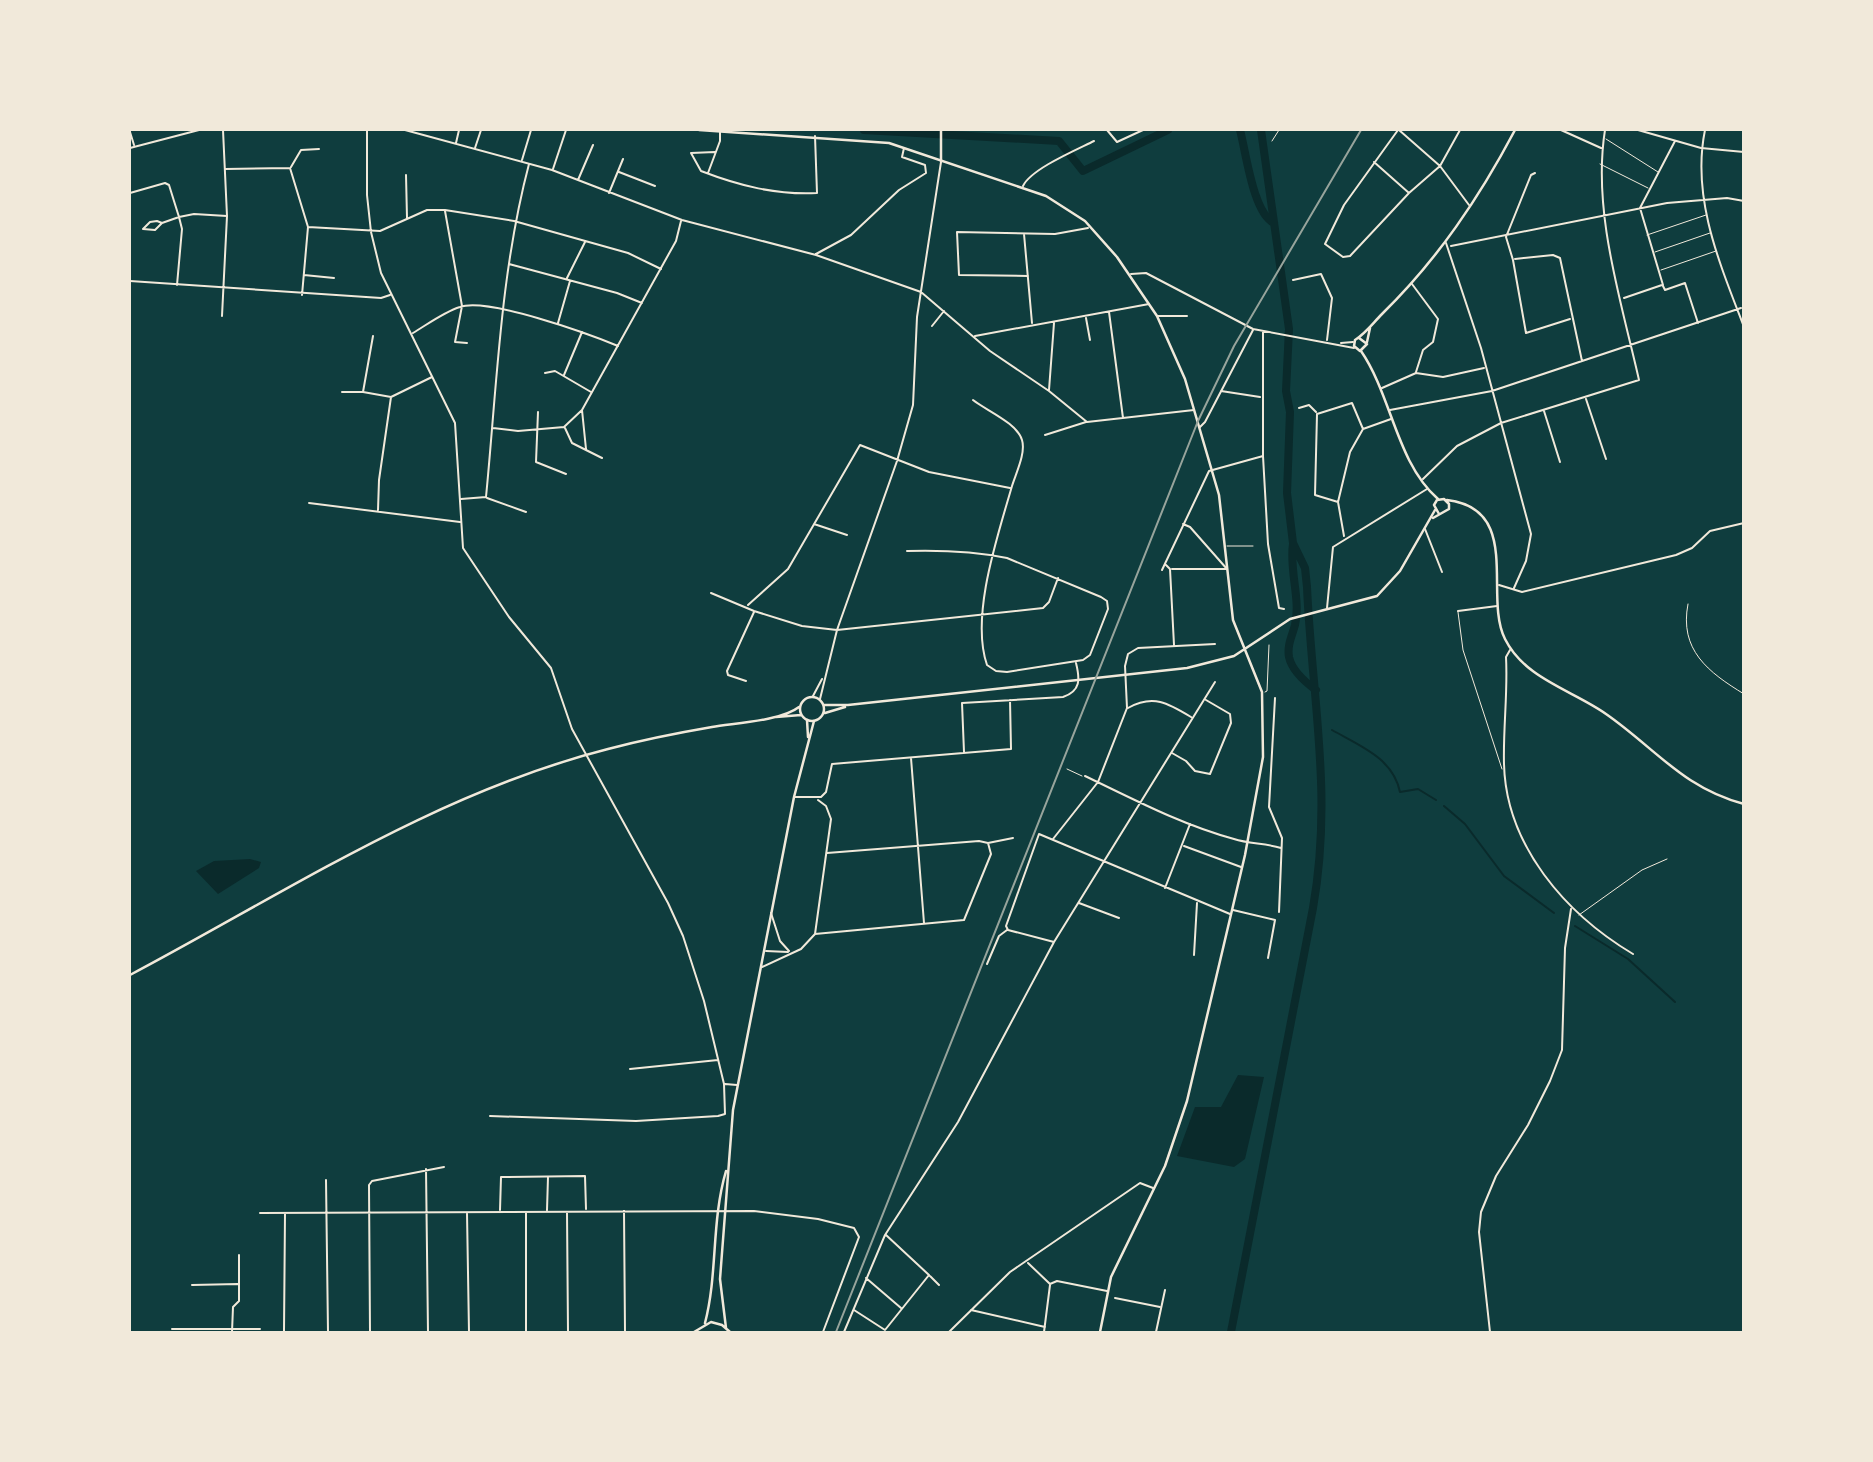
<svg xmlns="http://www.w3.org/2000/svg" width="1873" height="1462" viewBox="0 0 1873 1462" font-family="'DM Sans',sans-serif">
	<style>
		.water { fill: #0a2a2b }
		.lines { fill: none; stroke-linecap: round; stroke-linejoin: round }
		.stream { stroke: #0a2a2b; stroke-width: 2 }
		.river { stroke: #0a2a2b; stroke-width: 8 }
		.service { stroke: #f1e9da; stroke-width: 1 }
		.pedestrian { stroke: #f1e9da; stroke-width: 2 }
		.minor { stroke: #f1e9da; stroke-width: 2 }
		.tertiary { stroke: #f1e9da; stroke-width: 2.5 }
		.secondary { stroke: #f1e9da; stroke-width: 2.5 }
		.rail { stroke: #97a49c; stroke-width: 2 }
	</style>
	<rect width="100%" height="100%" fill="#0f3d3e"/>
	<path class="water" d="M250,859L261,862L259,868L218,894L196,871L214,861Z
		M1238,1075L1264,1077L1245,1159L1234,1167L1177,1156L1195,1107H1221Z"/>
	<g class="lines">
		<path class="stream" d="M1332,730C1360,746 1393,758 1400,792L1418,789L1436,800
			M1444,806L1465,824L1504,876L1554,913
			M1575,926L1628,959L1675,1002"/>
		<path class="river" d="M864,130L1059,141L1083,171L1168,130
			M1240,130C1246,152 1253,213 1274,223
			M1293,544C1289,570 1301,600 1295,625C1292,636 1287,645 1289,657C1292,671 1305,682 1316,690
			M1231,1332L1313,908C1333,795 1312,699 1307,587L1305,568L1293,543L1287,493L1290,412L1286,391L1289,329L1261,130"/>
		<path class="service" d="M1606,139L1658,172
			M1272,141L1279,130
			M1600,164L1648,188
			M1647,235L1706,215
			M1655,252L1710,233
			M1661,270L1716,251
			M1227,546H1253
			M1688,604C1679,650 1708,672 1744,694
			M1458,612L1463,650L1502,769
			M1265,692L1267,691L1269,645
			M1067,769L1082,776
			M1579,915L1642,870L1667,859"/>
		<path class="pedestrian" d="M1115,1298L1160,1307"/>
		<path class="minor" d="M367,130V195L371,232L381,273L455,423L463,548L509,617L551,668L572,729L668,903L683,936L704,1001L724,1084L725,1114L718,1116L636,1121L490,1116
			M405,130L552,170L682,220L816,255L921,292L990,351L1049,391L1087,422L1194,410
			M1107,130L1117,142L1143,130
			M1398,130L1344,205L1325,244L1343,257L1350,256L1409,193L1440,166L1460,130
			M1399,130L1440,166L1469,205
			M1561,130L1601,148
			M1638,130L1701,148L1744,152
			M1705,130C1691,198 1720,264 1744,327
			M130,132L134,145
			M456,143L459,130
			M130,148L199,130
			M475,148L481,130
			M715,152L691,153L701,171C740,186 776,195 817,193L815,136
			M522,160L531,130
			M1374,162L1409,193
			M291,167L301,150L319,149
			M225,169L290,168L308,227L302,295
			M553,169L566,130
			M619,172L655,186
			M708,173L720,141V132
			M1535,173L1531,175L1506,237L1513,260L1526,333L1570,319
			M406,175L407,218
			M578,180L593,145
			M1023,186C1031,169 1076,150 1094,141
			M130,193L165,183L169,185L179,217L194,214L227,216
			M609,193L623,159
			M445,211L462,306L455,342L467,343
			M157,221L162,223L155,230L143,229L150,222Z
			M162,223L179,217L182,229L177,285
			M308,227L380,231L427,210H445L514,221L628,253L661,269
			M1024,234L1032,323
			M1446,243L1481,348L1531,534L1526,561L1514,588
			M1451,246L1667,203L1727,198L1744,201
			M816,254L851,235L899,190L926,173L925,165L902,157L904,148
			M1515,259L1553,255L1560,258L1582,361
			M509,264L617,293L642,303
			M1131,274L1146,273L1253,329L1354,348
			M304,275L334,278
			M1028,276L959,275L957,232L1055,234L1088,228
			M567,278L585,242
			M1293,280L1321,274L1332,298L1327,340
			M130,281L381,298L390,295
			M1412,284L1438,319L1433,342L1423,350L1416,372
			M1663,285L1640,208L1675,141
			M1663,286L1665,290L1685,283L1698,323
			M1624,298L1662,285
			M1109,312L1123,418
			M222,316L227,216L223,130
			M1158,316H1187
			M1086,318L1090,340
			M558,323L570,281
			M932,326L944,311
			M1263,331V456L1268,544L1279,608L1284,609
			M413,333C428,324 444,312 460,307C487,297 589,334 618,346
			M373,336L363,392L391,397L432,377
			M975,336L1149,304
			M1341,343L1353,342
			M545,373L555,371L591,392
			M564,375L582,332
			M1382,388L1416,373L1443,377L1484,368
			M1049,390L1054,323
			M1221,391L1260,397
			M342,392H362
			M1586,399L1606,459
			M1299,408L1309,405L1316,412
			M582,410L586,449
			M1390,410L1492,391L1741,308
			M1544,411L1560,462
			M538,412L536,462L566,474
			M1200,427L1205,422L1253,330
			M493,428L518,431L564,427L582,410L676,241L681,221
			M565,428L572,443L602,458
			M1045,435L1086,422
			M1423,479L1457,446L1501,423L1639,380C1621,300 1592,211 1605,130
			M487,498L526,512
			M461,499L486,497C497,385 500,274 529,164
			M1338,502L1315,495L1317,414L1352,403L1363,429
			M309,503L460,522
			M378,510L379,480L391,397
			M814,524L847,535
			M1183,524L1190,527L1227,569
			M1425,529L1442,572
			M1344,536L1338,502L1350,452L1363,429L1391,419
			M907,551C942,550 973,551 1007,558L1101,597L1107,601L1108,609L1090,655L1083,660L1007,672L996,671L987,665C970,616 998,535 1012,486C1016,473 1026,453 1022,440C1017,423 987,411 973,400
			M1166,565L1170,569L1174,645
			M1172,569H1226
			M1162,570L1209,471L1263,456
			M1499,585L1522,592L1676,555L1692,548L1710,531L1744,523
			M711,593L754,611L802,626L837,630L1043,608L1049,602L1058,578
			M748,605L788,569L860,445L929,472L1010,488
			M1327,608L1333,547L1427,489
			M1458,611L1497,606
			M1510,650L1506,657C1508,692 1503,728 1504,764C1506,846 1566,914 1633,954
			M746,681L728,675L727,671L754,612
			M813,696L822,679
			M1275,698L1269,807L1282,838L1279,912
			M820,699L837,630L897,461L913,405L917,317L941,162
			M1128,708C1153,694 1168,703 1191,717
			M964,752L962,703L1063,697C1081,691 1080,679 1076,663
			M1172,753L1186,761L1195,771L1210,774L1231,723L1230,714L1206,700
			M911,758L924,923
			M1085,776C1133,799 1182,825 1234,839C1249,844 1265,843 1281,848
			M795,797H821L826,792L832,764L1011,749L1010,700
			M1053,839L1098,782L1127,708L1125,666L1128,654L1138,648L1215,644
			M1184,846L1241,867
			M827,853L979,841L988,843L1013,838
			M1165,888L1190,824
			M1079,903L1119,918
			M1233,910L1275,920L1268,958
			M771,913L780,941L789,951
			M815,934L964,920L991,854L988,843
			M1054,942L1008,930L1006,926L1039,834L1230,914
			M766,951L788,952
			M1194,955L1197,903
			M987,964L999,936L1007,930
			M762,967L801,949L815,934L831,819L826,806L818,800
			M630,1069L718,1060
			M725,1084L737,1085
			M426,1169L428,1332
			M326,1180L328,1332
			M500,1210L501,1177L585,1176L586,1209
			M547,1210L548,1177
			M624,1211L625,1332
			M567,1212L568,1332
			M260,1213L754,1211L818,1219L854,1228L859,1237L823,1332
			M467,1213L469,1332
			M526,1213V1332
			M1028,1263L1050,1284L1057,1281L1107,1291
			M930,1276L939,1285
			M866,1278L901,1308
			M192,1285L238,1284
			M854,1310L885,1330L929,1275L886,1235
			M971,1310L1045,1327
			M172,1329H260
			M232,1332L233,1307L239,1301V1255
			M284,1332L285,1213
			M370,1332L369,1185L372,1181L444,1167
			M844,1332L885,1235L958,1122L1054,942L1215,682
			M949,1332L1010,1272L1140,1183L1153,1188
			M1044,1332L1050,1285
			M1156,1332L1165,1290
			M1490,1332L1479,1232L1481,1212L1496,1176L1528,1125L1550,1081L1562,1050L1565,948L1571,909"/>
		<path class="tertiary" d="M941,130V161
			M807,720L808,737
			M705,1323C718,1273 711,1222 726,1171
			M726,1328L720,1279L733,1110L794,797L814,721
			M694,1332L711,1322L722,1325L730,1332"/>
		<path class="secondary" d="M699,130L889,143L1046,196L1085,221L1117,257L1157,316L1185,379L1219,495L1233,620L1262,692L1263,757L1245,855L1187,1101L1165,1166L1111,1277L1100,1332
			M1359,338L1367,344L1360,351L1354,346L1355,340C1366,333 1373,323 1382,314C1438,259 1479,198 1515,130
			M1367,342L1370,328
			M1361,351C1392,396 1396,462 1438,499
			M1447,500C1523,509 1483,596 1505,639C1525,679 1572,690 1606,714C1655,748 1683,788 1744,804
			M1433,518L1449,509V504L1444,499L1437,500L1434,505L1439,514
			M800 709a12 12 0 1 1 24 0a12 12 0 1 1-24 0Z
			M824,705H848L1187,668L1234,656L1290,619L1377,596L1400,571L1435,510
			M825,713L845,707
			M776,717L801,715
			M130,975C285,893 435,793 608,749C642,740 677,733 712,727C735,723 781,721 799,707"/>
		<path class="rail" d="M836,1332L1198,421L1234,346L1361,130"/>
	</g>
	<rect width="1873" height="1462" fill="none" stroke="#f1e9da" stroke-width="262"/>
</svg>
